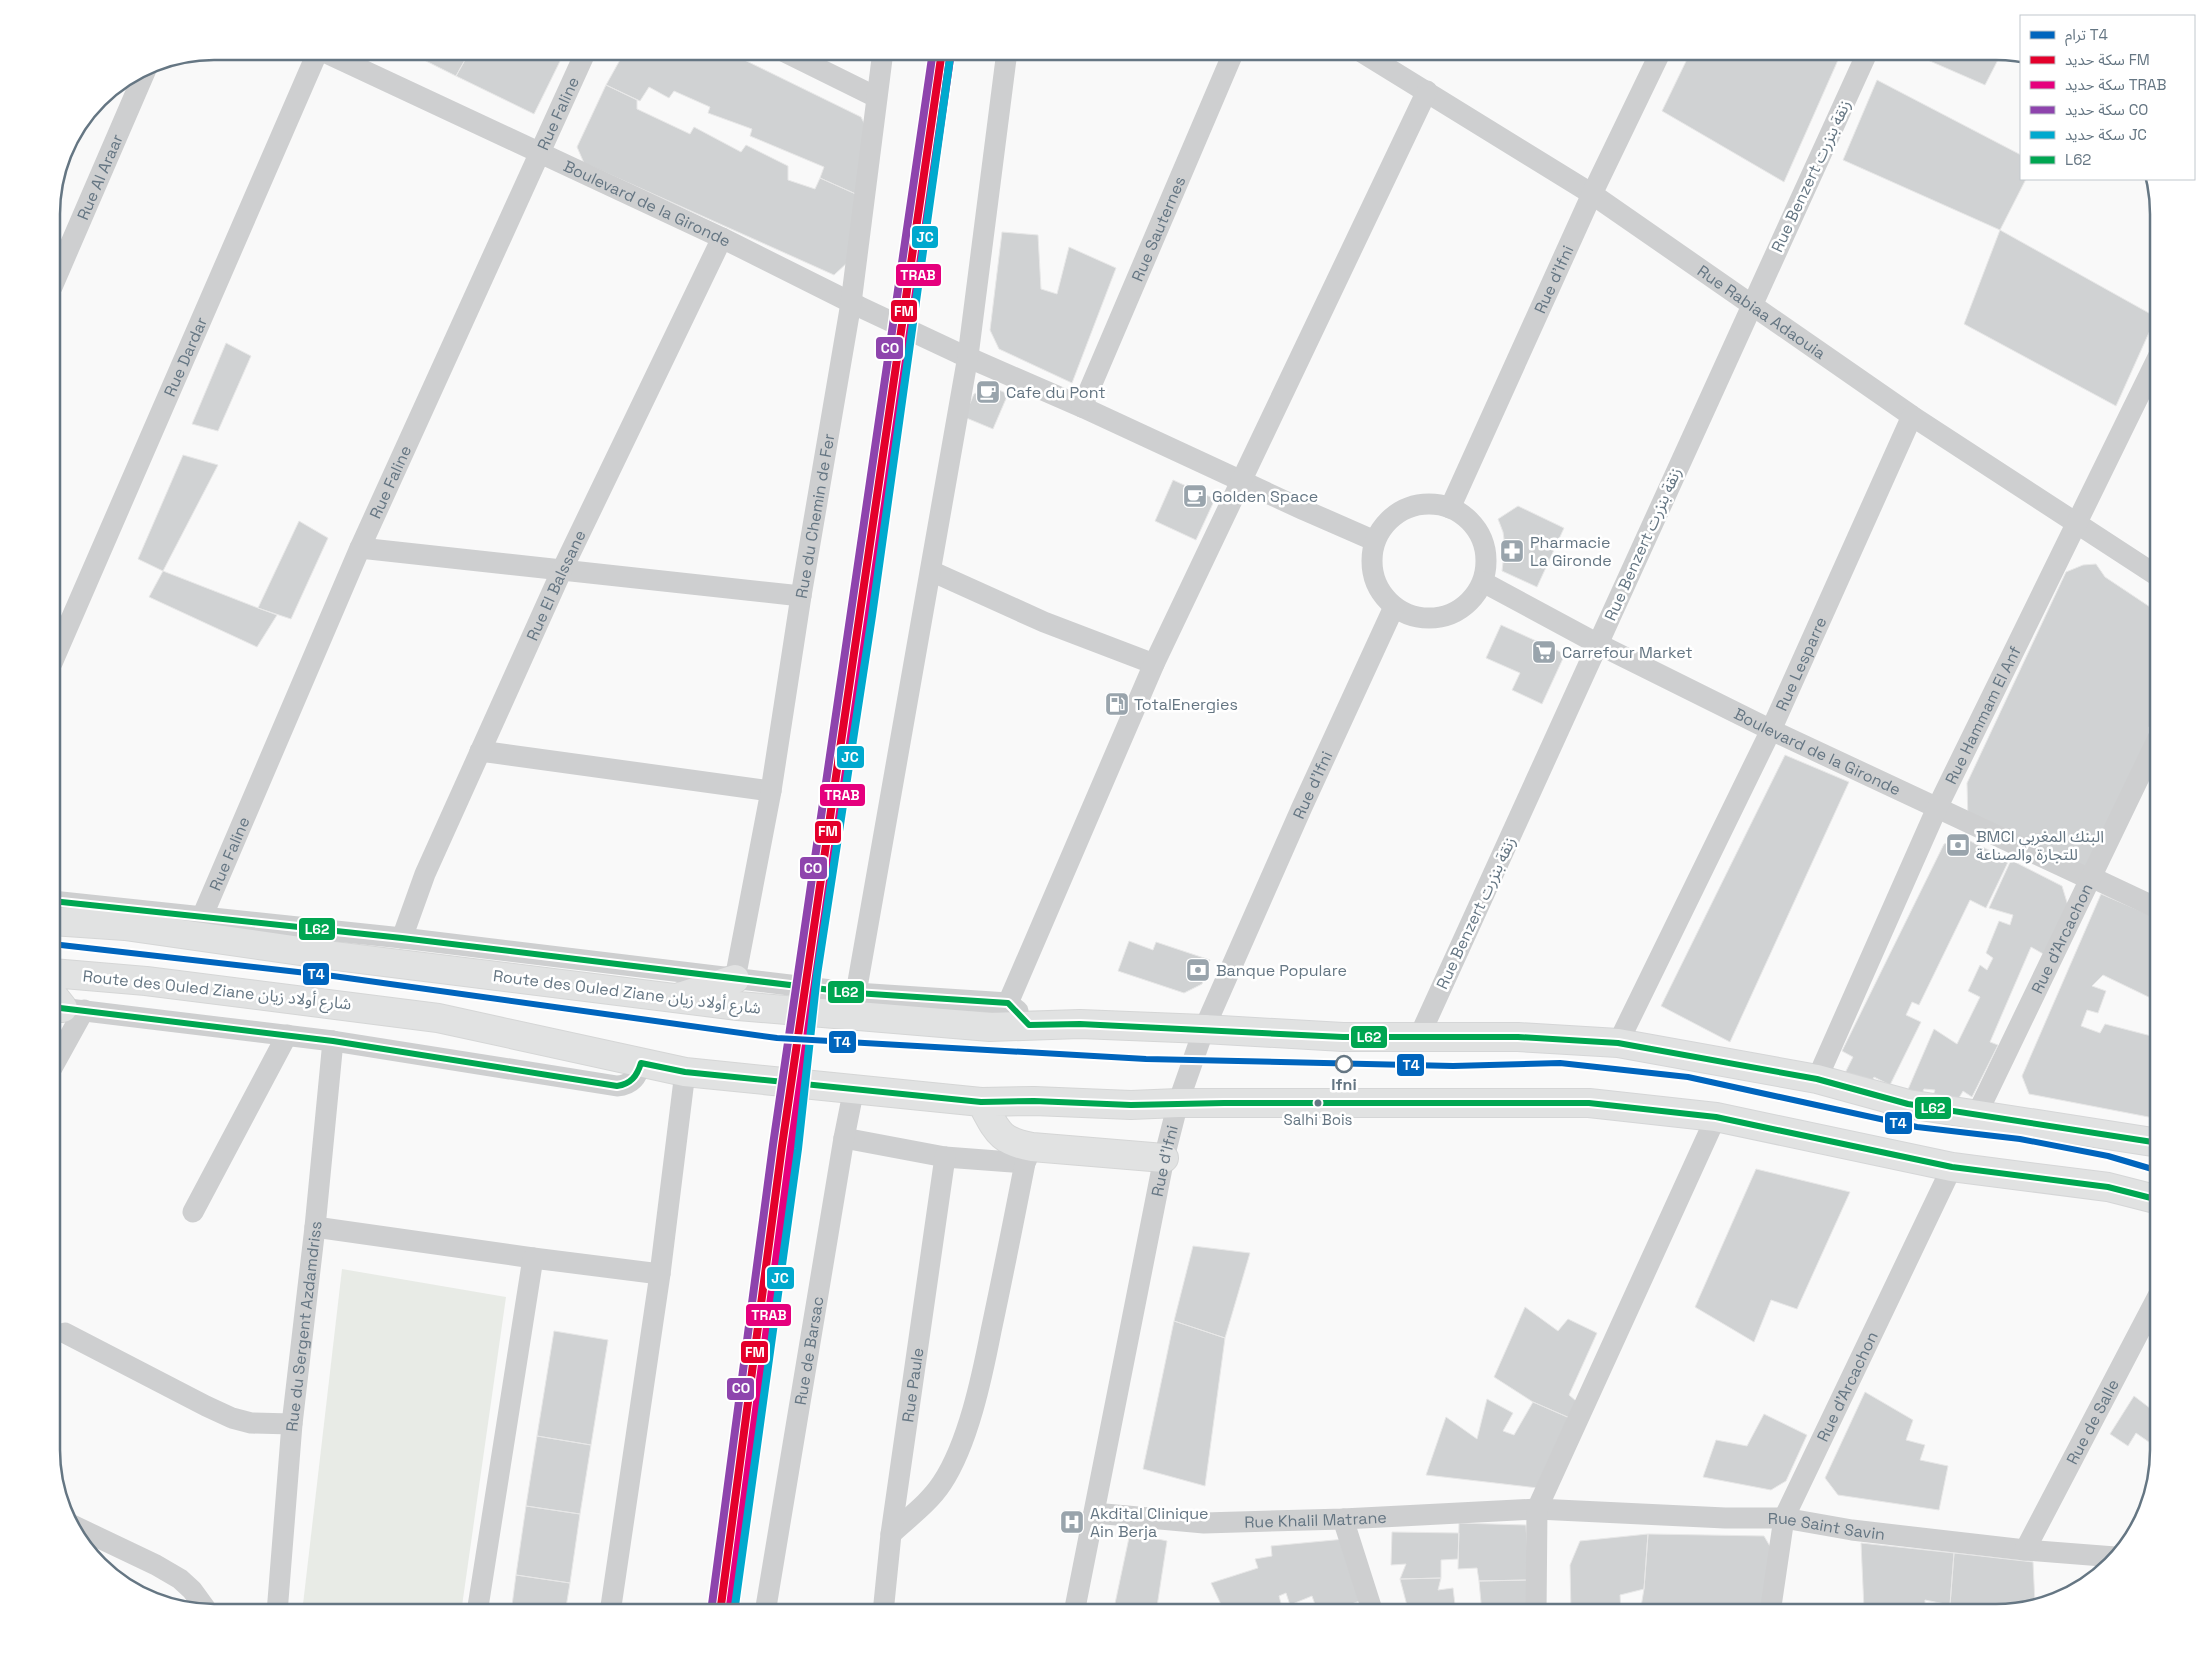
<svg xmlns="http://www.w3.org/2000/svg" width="2210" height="1664" viewBox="0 0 2210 1664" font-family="'Space Grotesk','Noto Sans Arabic',sans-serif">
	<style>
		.green { fill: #e8ebe6 }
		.building { fill: #d0d2d3; stroke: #e8e8e8 }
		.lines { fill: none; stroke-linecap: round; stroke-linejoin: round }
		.major-casing { stroke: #d5d6d7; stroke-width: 30 }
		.highway-casing { stroke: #d5d6d6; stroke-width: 30 }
		.minor { stroke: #cecfd0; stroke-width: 21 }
		.major { stroke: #e1e2e2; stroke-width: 28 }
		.highway { stroke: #e1e2e2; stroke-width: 28 }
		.bus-1-casing { stroke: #fff; stroke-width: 10 }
		.bus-1 { stroke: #00a651; stroke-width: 6 }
		.rail-1-casing { stroke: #fff; stroke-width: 11 }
		.rail-2-casing { stroke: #fff; stroke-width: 11 }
		.rail-3-casing { stroke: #fff; stroke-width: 11 }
		.rail-4-casing { stroke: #fff; stroke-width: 11 }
		.rail-1 { stroke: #e4002b; stroke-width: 8 }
		.rail-2 { stroke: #e5007d; stroke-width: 8 }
		.rail-3 { stroke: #8e44ad; stroke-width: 8 }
		.rail-4 { stroke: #00a9ce; stroke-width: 8 }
		.tram-1-casing { stroke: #fff; stroke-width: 10 }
		.tram-1 { stroke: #0065bd; stroke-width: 6 }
		.stop-dot { fill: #fff; stroke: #657683; stroke-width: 2.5 }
		.bus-dot { fill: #657683; stroke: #fff; stroke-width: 2 }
		.labels { text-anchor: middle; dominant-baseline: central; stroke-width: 5; stroke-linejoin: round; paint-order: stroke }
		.bus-label { font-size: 15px; fill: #657683; stroke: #fff }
		.street-label { font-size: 16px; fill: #657683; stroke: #fff }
		.poi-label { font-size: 16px; fill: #657683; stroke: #fff; text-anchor: start }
		.stop-label { font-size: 16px; font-weight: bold; fill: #657683; stroke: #fff }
		.rim { fill: none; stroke: #657683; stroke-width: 2.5 }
		.line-badge { stroke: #fff; stroke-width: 2 }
		.badge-label { font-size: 14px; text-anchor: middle; font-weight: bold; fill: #fff }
	</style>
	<rect width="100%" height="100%" fill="#f9f9f9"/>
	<path class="green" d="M342,1269L506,1297L461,1613H302Z"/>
	<path class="building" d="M406,51H470L456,76Z
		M470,51H565L534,114L456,76Z
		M625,51H726L861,117L867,129L858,195L820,178L824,167L750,136L752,129L708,113L710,107L674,91L669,98L649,87L640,101L606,85Z
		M1691,51H1842L1784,182L1662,111Z
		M1907,51H1996L2002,52L1985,85Z
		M1877,80L2021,155V179H2026L2000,230L1843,160Z
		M606,85L637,100V109L690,134L694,127L741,152L746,145L788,166V180L815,189L820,178L858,195L849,261L834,275L584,163L577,147Z
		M2000,230L2156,317L2116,406L1964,324Z
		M1002,232L1038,235L1041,289L1057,294L1069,247L1116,268L1072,383L999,349L990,330Z
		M226,343L251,356L218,431L192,424Z
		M990,386L1008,394L993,429L964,417L974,394Z
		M183,455L218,465L163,571L138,559Z
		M1173,480L1215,499L1196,540L1155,521Z
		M1518,506L1564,528L1537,587L1502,571L1505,546L1503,532L1498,519Z
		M299,521L328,538L291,619L258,608Z
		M2096,564L2105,577L2159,613V714L2149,727V737L2083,876L1968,821L1967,783L2066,572L2083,565Z
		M163,571L258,608L277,615L257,647L149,597Z
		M1501,625L1565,654L1542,704L1512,690L1520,673L1486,658Z
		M1785,755L1849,782L1730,1042L1661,1006Z
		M1964,838L2009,860L1986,908L1970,900L1919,1005L1912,1002L1906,1015L1921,1022L1890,1085L1874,1077L1870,1085L1845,1073L1853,1057L1842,1051L1944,844Z
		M2011,860L2062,886L2069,909L2045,955L2031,947L1990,1042L1998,1045L1972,1097L1963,1091L1956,1103L1932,1098L1935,1090L1924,1089L1919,1099L1906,1094L1934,1029L1957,1044L1980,997L1968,991L1980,965L1987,970L1993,958L1986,953L1999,921L2010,925L2013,915L1989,908Z
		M2101,894L2159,919V1002L2103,975L2092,986L2106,991L2098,1013L2087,1010L2081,1026L2100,1033L2105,1024L2159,1038V1119L2029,1094L2022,1076Z
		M1129,941L1153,950L1156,942L1210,960L1202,984L1184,993L1118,971Z
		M1756,1169L1850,1192L1797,1309L1771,1300L1754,1342L1695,1307Z
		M1193,1246L1250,1253L1225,1338L1174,1321Z
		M1525,1307L1558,1331L1568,1319L1597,1333L1569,1395L1576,1401L1572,1419L1533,1402L1494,1377Z
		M1174,1321L1225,1338L1205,1486L1143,1469Z
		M554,1331L608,1340L591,1445L537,1436Z
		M1865,1392L1913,1420L1906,1440L1925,1445L1920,1460L1948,1466L1939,1510L1838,1495L1825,1478Z
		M2134,1396L2159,1415V1449L2136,1433L2128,1446L2110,1434Z
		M1487,1399L1513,1413L1503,1431L1514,1435L1533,1402L1572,1419L1538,1488L1426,1475L1446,1417L1477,1439Z
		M1764,1414L1807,1435L1786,1481L1771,1490L1703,1477L1716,1440L1747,1446Z
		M537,1436L591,1445L580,1514L526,1506Z
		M526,1506L580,1514L570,1583L516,1575Z
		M1459,1523L1526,1525L1529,1580L1479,1581L1477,1568L1458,1569Z
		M1392,1532L1459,1533L1458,1559L1441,1560V1578L1400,1579L1406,1564L1391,1565Z
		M1130,1533L1167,1541L1156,1613H1113Z
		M1648,1534L1644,1589L1620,1595L1621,1613H1571L1570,1565L1580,1541Z
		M1648,1534L1764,1536L1771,1548L1761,1613H1640L1644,1589Z
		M1345,1539L1360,1601L1326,1613H1318L1312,1596L1290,1605L1286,1593L1279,1596L1282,1607L1270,1613H1225L1211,1583L1258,1568L1255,1559L1272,1556L1271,1546Z
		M1861,1543L1954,1553L1950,1605L1925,1600V1613H1876L1864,1609Z
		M1954,1553L2033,1562L2035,1604L1996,1613H1969L1970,1607L1950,1605Z
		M516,1575L570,1583L565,1613H511Z
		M1441,1578L1438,1590L1453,1588L1456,1613H1409L1400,1579Z
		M1529,1580L1528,1613H1482L1479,1581Z"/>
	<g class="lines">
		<defs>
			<path id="major" d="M1204,1029L1343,1037H1518L1618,1043L1817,1079L1908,1104L2159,1143
				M1178,1103H1589L1716,1117L1952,1167L2108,1187L2159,1200"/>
			<path id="highway" d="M52,921L125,926L335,956L738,1006L990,1027L1080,1024L1204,1029
				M52,973L146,981L438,1018L685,1072L981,1102L1034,1101L1131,1105L1178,1103
				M52,994L63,1008
				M682,996L735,979
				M981,1102C997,1130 998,1141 1032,1147L1164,1158"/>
		</defs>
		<use href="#major" class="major-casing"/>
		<use href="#highway" class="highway-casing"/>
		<g class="minor">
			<path id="s1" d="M322,51L722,238L860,307L958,353L1082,407L1304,510L1375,541"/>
			<path d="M783,51L876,97"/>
			<path id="s2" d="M1360,51L1592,194L1912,416L2159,577"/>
			<path id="s3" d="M52,287L147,67"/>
			<path id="s4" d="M1082,407L1234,51"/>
			<circle cx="1429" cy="561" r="57"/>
			<path id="s5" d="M1450,508L1592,194L1661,51"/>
			<path d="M360,548L801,596"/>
			<path d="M931,571L1044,622L1154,664"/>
			<path id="s6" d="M1483,582L1598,644L1771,730L2083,876L2091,877L2159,909"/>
			<path id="s7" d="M52,663L318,51"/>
			<path d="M480,751L771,791"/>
			<path d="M52,901L402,938L856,993L1008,1003L1018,1011"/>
			<path id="s8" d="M202,917L360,548L586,51"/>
			<path id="s9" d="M402,938L425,874L562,570L722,238"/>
			<path id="s10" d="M735,979L771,791L801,596L851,303L883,51"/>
			<path d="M856,993L968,356L1007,51"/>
			<path d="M1008,1003L1154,664L1427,91"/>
			<path d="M52,1007L333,1041L617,1086C632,1085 637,1077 641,1063"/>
			<path d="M1419,1037L1868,51"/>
			<path id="s11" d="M1618,1043L1771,730L1912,416"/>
			<path d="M52,1068L84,1010"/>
			<path id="s12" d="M1817,1079L1937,808L2159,355"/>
			<path id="s13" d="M1977,1114L2159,736"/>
			<path d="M844,1138L945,1157L1025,1163"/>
			<path d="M193,1212L287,1035"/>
			<path d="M315,1227L533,1258"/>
			<path d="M65,1333L206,1406L232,1418L251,1423L292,1424"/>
			<path id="s14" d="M1094,1513L1204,1523L1343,1519L1537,1509L1725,1518H1784L1852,1530L2025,1550L2115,1557"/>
			<path d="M1343,1519L1373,1613"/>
			<path d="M70,1524L156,1565L180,1579L192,1590L208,1612"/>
			<path d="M891,1534C908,1518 929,1503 942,1483C968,1444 982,1377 991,1331C1003,1275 1014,1219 1025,1163L1032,1147"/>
			<path id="s15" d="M2025,1550L2159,1294"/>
			<path id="s16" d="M277,1613L292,1424L315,1227L333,1041"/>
			<path d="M477,1613L533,1258L660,1274"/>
			<path d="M610,1613L660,1274L685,1072"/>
			<path id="s17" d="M765,1613L844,1138L854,1088"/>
			<path id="s18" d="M883,1613L891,1534L945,1157"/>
			<path id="s19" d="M1074,1613L1164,1158L1178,1103L1204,1029L1302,807L1394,607"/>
			<path d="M1536,1613L1537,1509L1716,1117"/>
			<path id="s20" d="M1770,1613L1784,1518L1952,1167"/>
		</g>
		<use href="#major" class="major"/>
		<use href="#highway" class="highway"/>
		<defs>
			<path id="bus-1" d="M52,901L402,938L856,993L1008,1003L1029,1025L1080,1024L1343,1037H1518L1618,1043L1817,1079L1908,1104L2159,1143
				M52,1007L333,1041L617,1086C631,1084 637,1076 641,1063L685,1072L981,1102L1034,1101L1131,1105L1224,1103H1589L1716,1117L1952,1167L2108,1187L2159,1200"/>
		</defs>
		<use href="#bus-1" class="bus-1-casing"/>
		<use href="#bus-1" class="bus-1"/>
		<defs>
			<path id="rail-1" d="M720,1613L782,1146L942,51"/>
			<path id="rail-2" d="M729,1613L791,1147L951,52"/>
			<path id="rail-3" d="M711,1612L773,1145L933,51"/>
			<path id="rail-4" d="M734,1613L798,1149L817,975L872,616L951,51"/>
		</defs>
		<use href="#rail-1" class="rail-1-casing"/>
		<use href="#rail-2" class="rail-2-casing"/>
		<use href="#rail-3" class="rail-3-casing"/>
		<use href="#rail-4" class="rail-4-casing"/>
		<use href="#rail-1" class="rail-1"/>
		<use href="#rail-2" class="rail-2"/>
		<use href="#rail-3" class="rail-3"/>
		<use href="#rail-4" class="rail-4"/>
		<defs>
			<path id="tram-1" d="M52,944L333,976L777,1038L1146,1059L1453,1066L1560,1063L1688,1077L1917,1127L2020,1139L2108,1156L2159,1171"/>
		</defs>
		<use href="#tram-1" class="tram-1-casing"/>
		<use href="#tram-1" class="tram-1"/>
	</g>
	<defs>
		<symbol id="cafe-square" viewBox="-11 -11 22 22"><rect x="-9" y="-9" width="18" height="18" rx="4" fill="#99a4ac" stroke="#fff"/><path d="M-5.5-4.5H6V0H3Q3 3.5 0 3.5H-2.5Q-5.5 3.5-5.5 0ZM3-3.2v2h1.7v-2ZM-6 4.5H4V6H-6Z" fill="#fff"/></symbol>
		<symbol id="pharmacy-square" viewBox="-11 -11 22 22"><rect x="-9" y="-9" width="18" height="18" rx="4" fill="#99a4ac" stroke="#fff"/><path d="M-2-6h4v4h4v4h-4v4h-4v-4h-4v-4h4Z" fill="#fff"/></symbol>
		<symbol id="supermarket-square" viewBox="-11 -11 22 22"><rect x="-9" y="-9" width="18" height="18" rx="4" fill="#99a4ac" stroke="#fff"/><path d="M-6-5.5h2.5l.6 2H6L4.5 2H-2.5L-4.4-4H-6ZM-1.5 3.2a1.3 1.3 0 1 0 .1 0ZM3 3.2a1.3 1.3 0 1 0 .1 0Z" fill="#fff"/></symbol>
		<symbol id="fuel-square" viewBox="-11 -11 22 22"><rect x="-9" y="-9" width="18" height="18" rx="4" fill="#99a4ac" stroke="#fff"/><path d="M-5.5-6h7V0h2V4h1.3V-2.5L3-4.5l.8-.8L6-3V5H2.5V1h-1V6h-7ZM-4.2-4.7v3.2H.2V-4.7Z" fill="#fff"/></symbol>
		<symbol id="bank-square" viewBox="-11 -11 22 22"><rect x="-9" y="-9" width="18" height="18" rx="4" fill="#99a4ac" stroke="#fff"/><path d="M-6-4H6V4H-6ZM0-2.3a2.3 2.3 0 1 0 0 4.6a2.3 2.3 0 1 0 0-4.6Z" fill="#fff"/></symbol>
		<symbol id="hospital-square" viewBox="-11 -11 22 22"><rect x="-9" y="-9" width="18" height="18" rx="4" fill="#99a4ac" stroke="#fff"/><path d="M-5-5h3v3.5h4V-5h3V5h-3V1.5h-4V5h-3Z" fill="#fff"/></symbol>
	</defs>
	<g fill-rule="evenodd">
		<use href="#cafe-square" x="974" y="378" width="28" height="28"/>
		<use href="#cafe-square" x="1181" y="482" width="28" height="28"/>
		<use href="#pharmacy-square" x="1498" y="537" width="28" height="28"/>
		<use href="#supermarket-square" x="1530" y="638" width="28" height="28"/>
		<use href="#fuel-square" x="1103" y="690" width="28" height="28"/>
		<use href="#bank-square" x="1944" y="831" width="28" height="28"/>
		<use href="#bank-square" x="1184" y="956" width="28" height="28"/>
		<use href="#hospital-square" x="1058" y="1508" width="28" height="28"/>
	</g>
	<circle class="stop-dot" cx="1344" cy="1064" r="8"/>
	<circle class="bus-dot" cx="1318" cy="1103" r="4.5"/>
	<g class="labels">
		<g class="bus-label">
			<text x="1318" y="1119">Salhi Bois</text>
		</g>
		<g class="street-label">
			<text stroke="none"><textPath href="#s8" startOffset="879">Rue Faline</textPath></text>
			<text transform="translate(1811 176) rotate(-65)">Rue Benzert زنقة بنزرت</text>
			<text stroke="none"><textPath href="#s3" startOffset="120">Rue Al Araar</textPath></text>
			<text stroke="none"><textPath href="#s1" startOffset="359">Boulevard de la Gironde</textPath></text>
			<text stroke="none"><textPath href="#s4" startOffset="194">Rue Sauternes</textPath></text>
			<text stroke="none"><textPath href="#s5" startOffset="251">Rue d'Ifni</textPath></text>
			<text stroke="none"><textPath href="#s2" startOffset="479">Rue Rabiaa Adaouia</textPath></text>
			<text stroke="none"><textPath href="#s7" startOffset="334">Rue Dardar</textPath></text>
			<text stroke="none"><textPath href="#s8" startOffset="474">Rue Faline</textPath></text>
			<text stroke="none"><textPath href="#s10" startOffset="470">Rue du Chemin de Fer</textPath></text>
			<text transform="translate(1643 544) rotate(-66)">Rue Benzert زنقة بنزرت</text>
			<text stroke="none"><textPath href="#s9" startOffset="385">Rue El Balssane</textPath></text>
			<text stroke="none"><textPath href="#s11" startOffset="421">Rue Lesparre</textPath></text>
			<text stroke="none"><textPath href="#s12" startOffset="400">Rue Hammam El Anf</textPath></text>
			<text stroke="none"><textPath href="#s6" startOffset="375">Boulevard de la Gironde</textPath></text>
			<text stroke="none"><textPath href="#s19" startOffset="866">Rue d'Ifni</textPath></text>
			<text stroke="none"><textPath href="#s8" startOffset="69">Rue Faline</textPath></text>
			<text transform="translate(1476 913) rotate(-65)">Rue Benzert زنقة بنزرت</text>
			<text stroke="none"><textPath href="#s13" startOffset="195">Rue d'Arcachon</textPath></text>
			<text transform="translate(217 990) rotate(6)">Route des Ouled Ziane شارع أولاد زيان</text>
			<text transform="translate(627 992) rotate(7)">Route des Ouled Ziane شارع أولاد زيان</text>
			<text stroke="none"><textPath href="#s19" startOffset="461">Rue d'Ifni</textPath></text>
			<text stroke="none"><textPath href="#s16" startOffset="288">Rue du Sergent Azdamdriss</textPath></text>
			<text stroke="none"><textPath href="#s17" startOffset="266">Rue de Barsac</textPath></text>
			<text stroke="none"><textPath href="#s18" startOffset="230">Rue Paule</textPath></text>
			<text stroke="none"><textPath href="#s20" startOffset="242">Rue d'Arcachon</textPath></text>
			<text stroke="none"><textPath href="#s15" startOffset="145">Rue de Salle</textPath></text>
			<text stroke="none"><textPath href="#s14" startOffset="222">Rue Khalil Matrane</textPath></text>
			<text stroke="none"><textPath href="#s14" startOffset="734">Rue Saint Savin</textPath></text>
		</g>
		<g class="poi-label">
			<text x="1006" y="392">Cafe du Pont</text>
			<text x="1212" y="496">Golden Space</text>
			<text x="1530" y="542">Pharmacie<tspan x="1530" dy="18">La Gironde</tspan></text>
			<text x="1562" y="652">Carrefour Market</text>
			<text x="1134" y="704">TotalEnergies</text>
			<text x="1976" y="836">BMCI البنك المغربي<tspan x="1976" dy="18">للتجارة والصناعة</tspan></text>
			<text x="1216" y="970">Banque Populare</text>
			<text x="1090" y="1513">Akdital Clinique<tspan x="1090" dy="18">Ain Berja</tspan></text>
		</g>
		<g class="stop-label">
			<text x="1344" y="1084">Ifni</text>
		</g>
	</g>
	<path d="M0 0H2210V1664H0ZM214 60H1996A154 154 0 0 1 2150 214V1450A154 154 0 0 1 1996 1604H214A154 154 0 0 1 60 1450V214A154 154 0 0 1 214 60Z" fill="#fff" fill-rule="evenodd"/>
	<path class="rim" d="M214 60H1996A154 154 0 0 1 2150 214V1450A154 154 0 0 1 1996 1604H214A154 154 0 0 1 60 1450V214A154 154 0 0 1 214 60Z"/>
	<g class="line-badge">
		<rect x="911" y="225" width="28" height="24" rx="5" fill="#00a9ce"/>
		<rect x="895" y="263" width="47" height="24" rx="5" fill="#e5007d"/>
		<rect x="890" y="299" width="28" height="24" rx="5" fill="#e4002b"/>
		<rect x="875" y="336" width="29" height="24" rx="5" fill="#8e44ad"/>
		<rect x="836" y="745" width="29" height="24" rx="5" fill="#00a9ce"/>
		<rect x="819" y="783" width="47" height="24" rx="5" fill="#e5007d"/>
		<rect x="814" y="820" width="28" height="24" rx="5" fill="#e4002b"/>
		<rect x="799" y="856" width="29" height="24" rx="5" fill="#8e44ad"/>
		<rect x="298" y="917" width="38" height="24" rx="5" fill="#00a651"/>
		<rect x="302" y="962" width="28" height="24" rx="5" fill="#0065bd"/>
		<rect x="827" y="980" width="38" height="24" rx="5" fill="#00a651"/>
		<rect x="1350" y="1025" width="38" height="24" rx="5" fill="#00a651"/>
		<rect x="828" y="1030" width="29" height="24" rx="5" fill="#0065bd"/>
		<rect x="1396" y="1053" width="29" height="24" rx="5" fill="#0065bd"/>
		<rect x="1914" y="1096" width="38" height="24" rx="5" fill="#00a651"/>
		<rect x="1884" y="1111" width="29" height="24" rx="5" fill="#0065bd"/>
		<rect x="766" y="1266" width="29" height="24" rx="5" fill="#00a9ce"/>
		<rect x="745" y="1303" width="47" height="24" rx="5" fill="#e5007d"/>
		<rect x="740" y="1340" width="29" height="24" rx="5" fill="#e4002b"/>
		<rect x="726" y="1377" width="29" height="24" rx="5" fill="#8e44ad"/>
	</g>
	<g class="badge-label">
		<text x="925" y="242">JC</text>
		<text x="918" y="280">TRAB</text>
		<text x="904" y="316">FM</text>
		<text x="890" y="353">CO</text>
		<text x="850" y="762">JC</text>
		<text x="842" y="800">TRAB</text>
		<text x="828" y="836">FM</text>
		<text x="813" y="873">CO</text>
		<text x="317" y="934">L62</text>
		<text x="316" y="979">T4</text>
		<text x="846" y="997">L62</text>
		<text x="1369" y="1042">L62</text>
		<text x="842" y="1047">T4</text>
		<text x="1411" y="1070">T4</text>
		<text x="1933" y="1113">L62</text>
		<text x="1898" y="1128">T4</text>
		<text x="780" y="1283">JC</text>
		<text x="769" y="1320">TRAB</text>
		<text x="755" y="1357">FM</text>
		<text x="741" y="1393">CO</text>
	</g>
	<rect x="2020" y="15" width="175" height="165" fill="#ffffff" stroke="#c1c8cd"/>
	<rect x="2030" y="31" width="25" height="8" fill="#0065bd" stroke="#c1c8cd"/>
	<text x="2065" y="40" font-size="15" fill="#657683">ترام T4</text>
	<rect x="2030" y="56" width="25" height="8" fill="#e4002b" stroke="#c1c8cd"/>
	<text x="2065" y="65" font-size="15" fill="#657683">سكة حديد FM</text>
	<rect x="2030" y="81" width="25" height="8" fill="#e5007d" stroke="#c1c8cd"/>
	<text x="2065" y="90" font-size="15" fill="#657683">سكة حديد TRAB</text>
	<rect x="2030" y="106" width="25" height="8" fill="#8e44ad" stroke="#c1c8cd"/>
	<text x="2065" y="115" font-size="15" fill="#657683">سكة حديد CO</text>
	<rect x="2030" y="131" width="25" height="8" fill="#00a9ce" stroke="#c1c8cd"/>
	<text x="2065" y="140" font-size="15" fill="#657683">سكة حديد JC</text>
	<rect x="2030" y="156" width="25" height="8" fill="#00a651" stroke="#c1c8cd"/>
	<text x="2065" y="165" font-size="15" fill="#657683">L62</text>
</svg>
